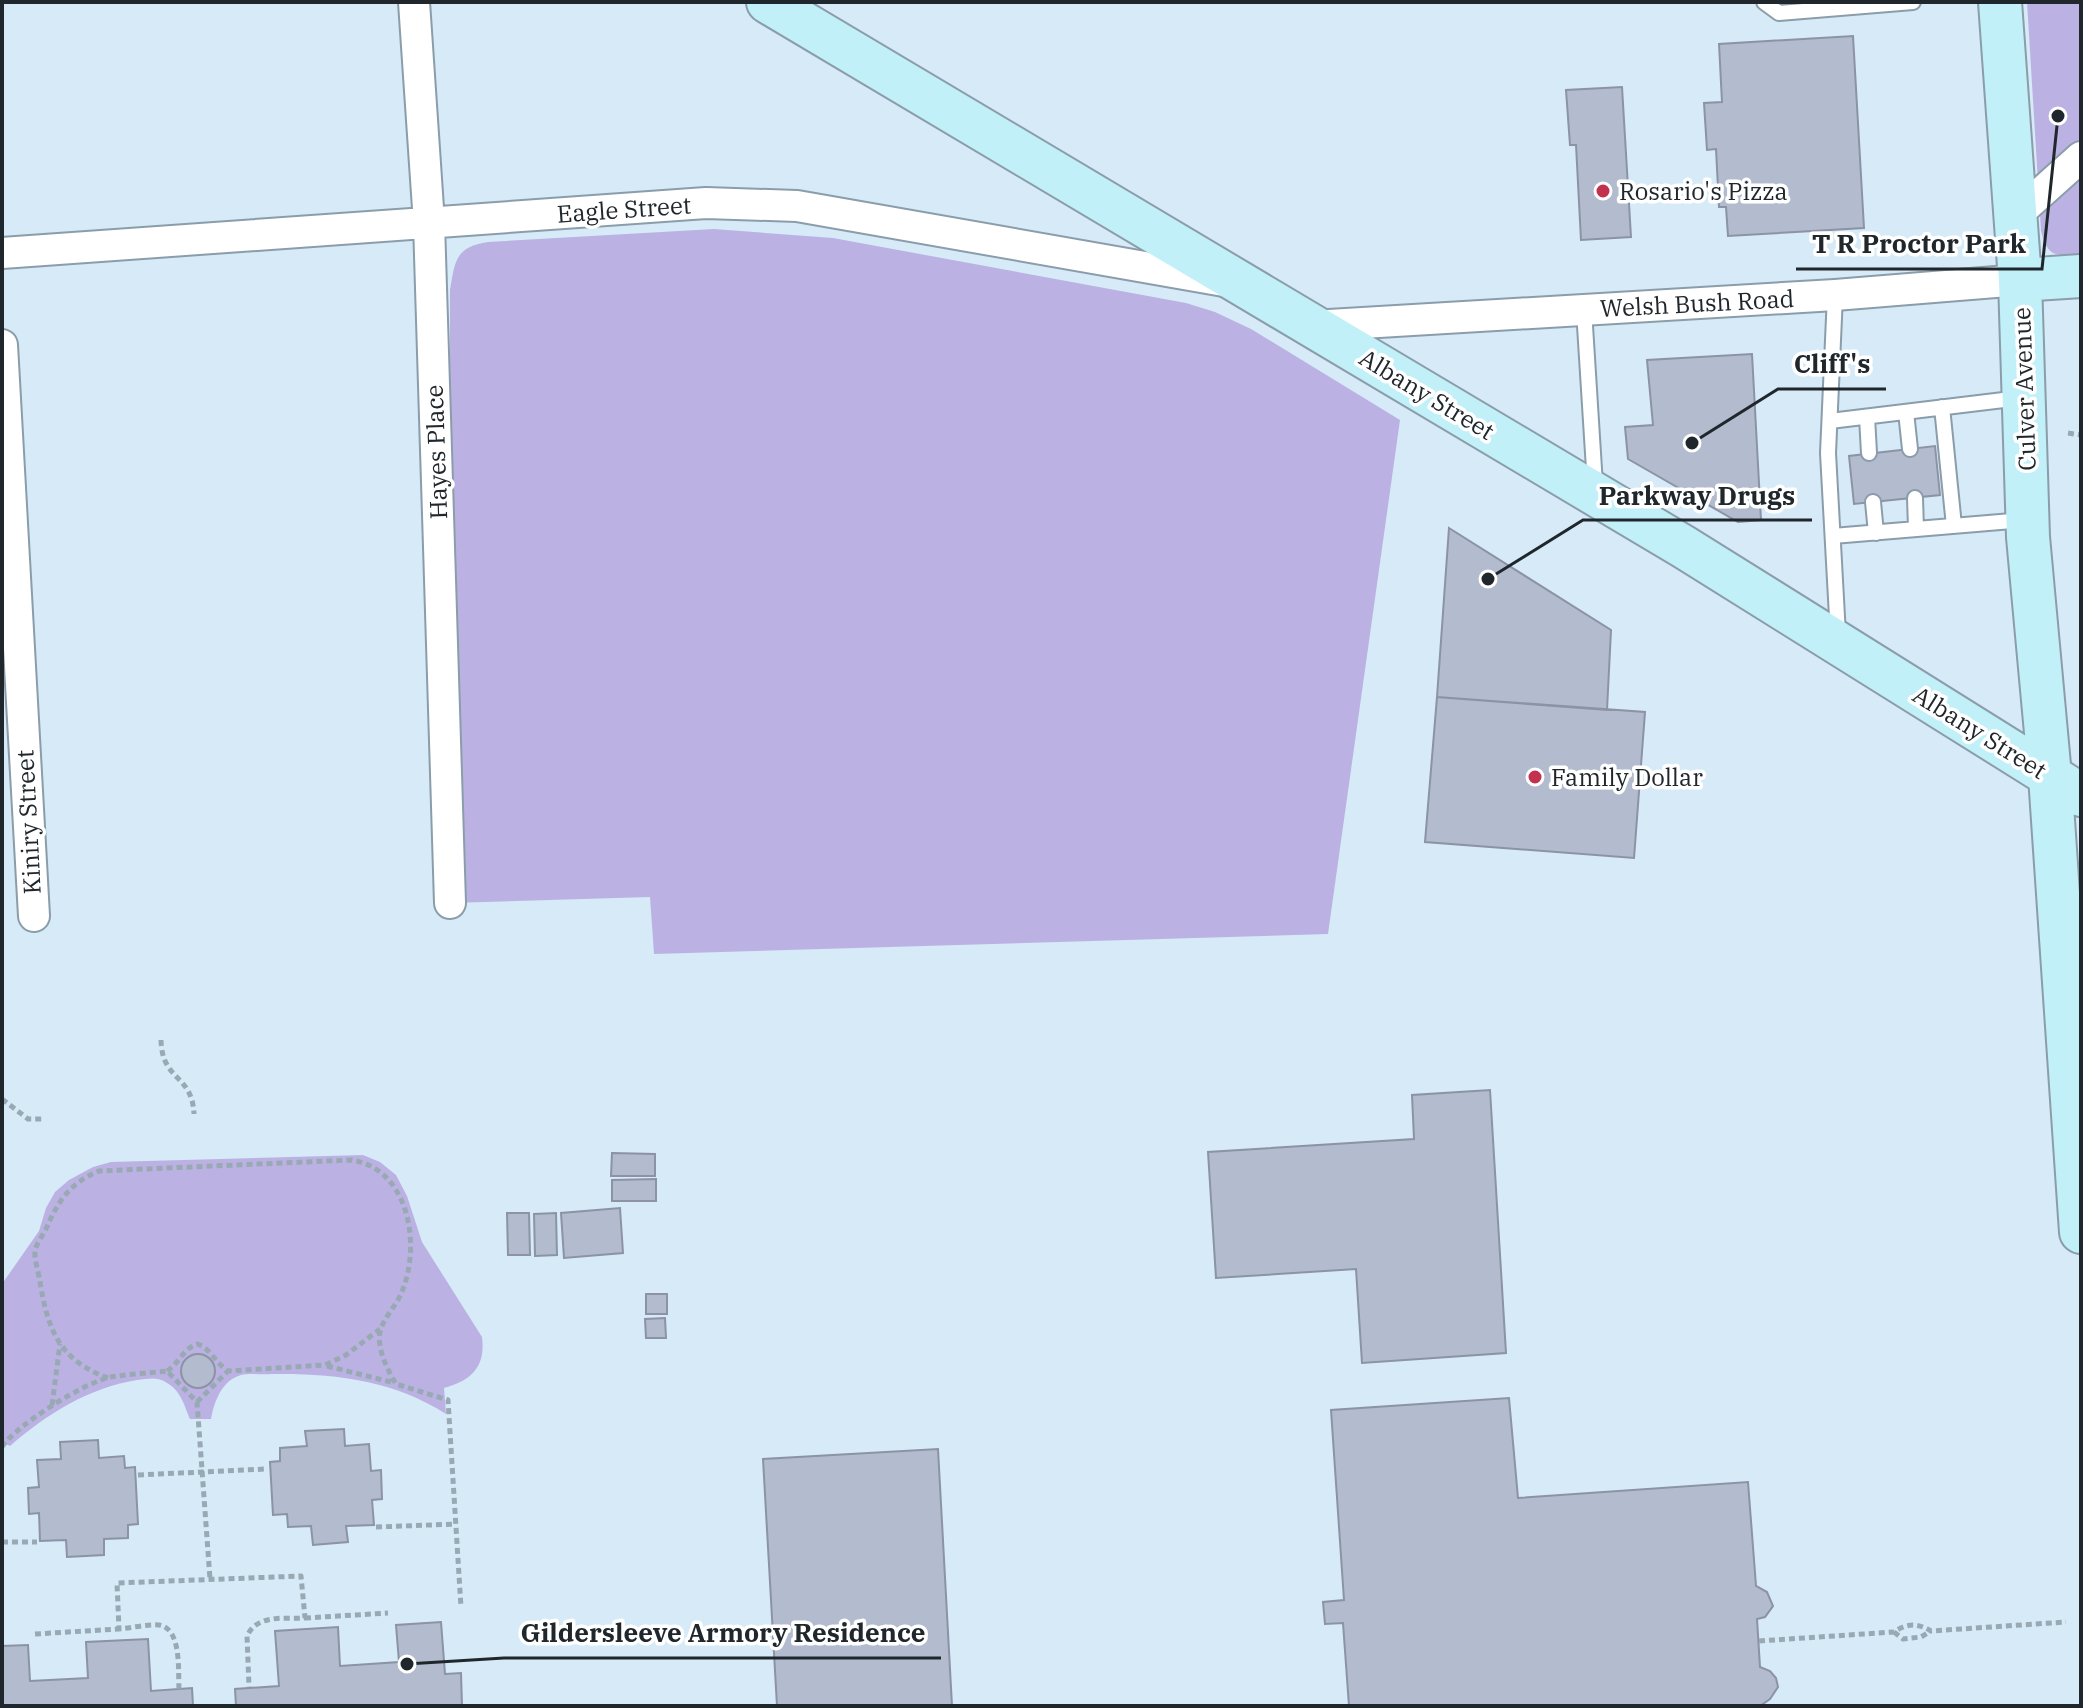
<svg xmlns="http://www.w3.org/2000/svg" width="2083" height="1708" viewBox="0 0 2083 1708" font-family="'IBM Plex Serif',serif">
	<style>
		.green { fill: #bbb2e3 }
		.building { fill: #b3bbce; stroke: #8b93a5; stroke-width: 2 }
		.lines { fill: none; stroke-linecap: round; stroke-linejoin: round }
		.lane-casing { stroke: #8b9daa; stroke-width: 18 }
		.street-casing { stroke: #8b9daa; stroke-width: 34 }
		.secondary-casing { stroke: #8b9daa; stroke-width: 46 }
		.path { stroke: #99a9b4; stroke-width: 5; stroke-dasharray: 6 4; stroke-linecap: butt }
		.lane { stroke: #fff; stroke-width: 14 }
		.street { stroke: #fff; stroke-width: 30 }
		.secondary { stroke: #c2f0f8; stroke-width: 42 }
		.poi-dot { fill: #c2324f; stroke: #fff; stroke-width: 3 }
		.labels { text-anchor: middle; dominant-baseline: central; stroke-width: 7; stroke-linejoin: round; paint-order: stroke }
		.poi-label { font-size: 24px; fill: #20272c; stroke: #fff; text-anchor: start }
		.street-label { font-size: 24px; fill: #20272c; stroke: #fff }
		.leader { fill: none; stroke: #20272c; stroke-width: 3 }
		.callout-dot { fill: #20272c; stroke: #fff; stroke-width: 3 }
		.callout-label { font-size: 26px; text-anchor: middle; font-weight: bold; fill: #20272c; stroke: #fff; stroke-width: 7; stroke-linejoin: round; paint-order: stroke }
	</style>
	<rect width="100%" height="100%" fill="#d6eaf8"/>
	<path class="green" d="M2027,2H2081V254C2056,256 2048,258 2041,231Z
		M714,229L833,238L1186,303L1215,312L1251,329L1400,420L1328,934L654,954L650,897L450,903V290C455,261 455,247 488,242Z
		M363,1155L380,1162L396,1175L407,1196L422,1242L482,1337C486,1367 471,1381 444,1388L446,1414C394,1380 332,1373 272,1374C262,1375 250,1373 241,1375C222,1380 214,1402 211,1419H190C184,1405 181,1391 167,1383C157,1376 149,1379 137,1380C88,1388 47,1414 10,1446L2,1442V1284L39,1231L46,1208L55,1192L69,1180L93,1167L111,1162Z"/>
	<path class="building" d="M1853,36L1864,228L1728,236L1726,207H1719L1716,149L1707,150L1704,103L1722,102L1719,44Z
		M1622,87L1631,237L1581,240L1576,145H1570L1566,90Z
		M1752,354L1761,520L1738,522L1628,459L1625,427L1653,425L1647,360Z
		M1935,446L1940,495L1854,504L1849,456Z
		M1449,528L1611,630L1607,710L1437,697Z
		M1437,697L1645,712L1634,858L1425,842Z
		M1490,1090L1506,1353L1362,1363L1356,1269L1216,1278L1208,1152L1414,1139L1412,1095Z
		M612,1153L655,1154V1176H611Z
		M656,1179V1201H612V1180Z
		M620,1208L623,1253L564,1258L561,1213Z
		M507,1213H529L530,1255H508Z
		M556,1213L557,1255L535,1256L534,1214Z
		M646,1294H667V1314H646Z
		M665,1318L666,1338H646L645,1319Z
		M181 1371a17 17 0 1 1 34 0a17 17 0 1 1-34 0Z
		M1509,1398L1518,1498L1748,1482L1756,1586L1767,1592L1773,1606L1765,1617L1757,1619L1760,1667L1770,1671L1776,1678L1778,1687L1770,1699L1760,1706H1349L1343,1623L1325,1624L1323,1602L1344,1600L1331,1410Z
		M344,1429L345,1446L369,1444L371,1471L381,1470L382,1499L372,1500L374,1525L346,1526L348,1542L313,1545L311,1526L288,1527L287,1514L273,1515L270,1462L280,1461V1448L307,1446L305,1431Z
		M98,1440L99,1458L124,1456L125,1468L135,1467L138,1524L128,1525V1538L104,1539V1555L67,1557L66,1540L40,1541L39,1513L29,1514L28,1488L39,1487L37,1460L61,1459L60,1442Z
		M938,1449L952,1706H777L763,1459Z
		M441,1622L445,1674L461,1673L462,1706H236L235,1689L279,1686L275,1631L338,1627L340,1666L399,1662L396,1625Z
		M148,1639L151,1691L192,1688L193,1706H2V1646L28,1645L30,1681L88,1678L86,1642Z"/>
	<g class="lines">
		<defs>
			<path id="lane" d="M1764,2L1779,13L1913,2
				M1835,295L1828,453L1838,635
				M1584,310L1595,485
				M1942,407L1954,526
				M1906,412L1910,449
				M1867,417L1869,453
				M1830,421L2020,398
				M1915,498L1916,529
				M1873,502L1876,533
				M1833,536L2024,520"/>
			<path id="street" d="M414,2L429,223L450,903
				M2015,216L2081,157
				M2,253L706,203L797,206L1224,281
				M1312,326L1835,295L2020,280
				M2,345L34,916"/>
			<path id="secondary" d="M768,2L1684,547L2081,795
				M2000,2L2020,280L2028,537L2050,776L2081,1232
				M2020,280L2081,276"/>
		</defs>
		<use href="#lane" class="lane-casing"/>
		<use href="#street" class="street-casing"/>
		<use href="#secondary" class="secondary-casing"/>
		<path class="path" d="M2068,433L2081,435
			M161,1040C162,1082 192,1073 194,1114
			M2,1099L28,1119H42
			M327,1366L395,1383
			M167,1371C179,1363 183,1349 197,1344C211,1348 215,1363 228,1371L325,1365L346,1355L380,1329
			M108,1378C59,1360 48,1330 40,1282C39,1273 34,1260 35,1251C36,1244 43,1235 46,1229C58,1201 70,1183 99,1171L351,1160C408,1168 421,1242 403,1289C398,1304 383,1318 380,1332C377,1349 387,1369 396,1384L448,1400L461,1607
			M197,1402L228,1371
			M52,1405L60,1344
			M2,1447C16,1425 85,1382 111,1377C129,1374 149,1373 167,1371L197,1402L210,1579
			M138,1475L266,1469
			M376,1527L456,1524
			M2,1542H37
			M305,1618L388,1613
			M1894,1632L1903,1639L1921,1637L1931,1631
			M35,1634L119,1629
			M1759,1641L1894,1632C1907,1623 1918,1623 1931,1631L2066,1622
			M179,1689C178,1672 182,1628 159,1625C146,1624 132,1628 119,1629L117,1583L301,1576L305,1618C284,1619 257,1614 247,1636L249,1687"/>
		<use href="#lane" class="lane"/>
		<use href="#street" class="street"/>
		<use href="#secondary" class="secondary"/>
	</g>
	<g class="poi-dot">
		<circle cx="1603" cy="191" r="8"/>
		<circle cx="1535" cy="777" r="8"/>
	</g>
	<g class="labels">
		<g class="poi-label">
			<text x="1619" y="191">Rosario's Pizza</text>
			<text x="1551" y="777">Family Dollar</text>
		</g>
		<g class="street-label">
			<text transform="translate(624 209) rotate(-4)">Eagle Street</text>
			<text transform="translate(1697 303) rotate(-3)">Welsh Bush Road</text>
			<text transform="translate(2024 389) rotate(-92)">Culver Avenue</text>
			<text transform="translate(1427 394) rotate(31)">Albany Street</text>
			<text transform="translate(436 452) rotate(-92)">Hayes Place</text>
			<text transform="translate(1980 732) rotate(32)">Albany Street</text>
			<text transform="translate(28 822) rotate(-93)">Kiniry Street</text>
		</g>
	</g>
	<path class="leader" d="M2058 116L2042 269H1796M1692 443L1778 389H1886M1488 579L1583 520H1812M407 1664L504 1658H941"/>
	<g class="callout-dot">
		<circle cx="2058" cy="116" r="8"/>
		<circle cx="1692" cy="443" r="8"/>
		<circle cx="1488" cy="579" r="8"/>
		<circle cx="407" cy="1664" r="8"/>
	</g>
	<g class="callout-label">
		<text x="1919" y="253">T R Proctor Park</text>
		<text x="1832" y="373">Cliff's</text>
		<text x="1697" y="505">Parkway Drugs</text>
		<text x="723" y="1642">Gildersleeve Armory Residence</text>
	</g>
	<rect width="2083" height="1708" fill="none" stroke="#20272c" stroke-width="8"/>
</svg>
